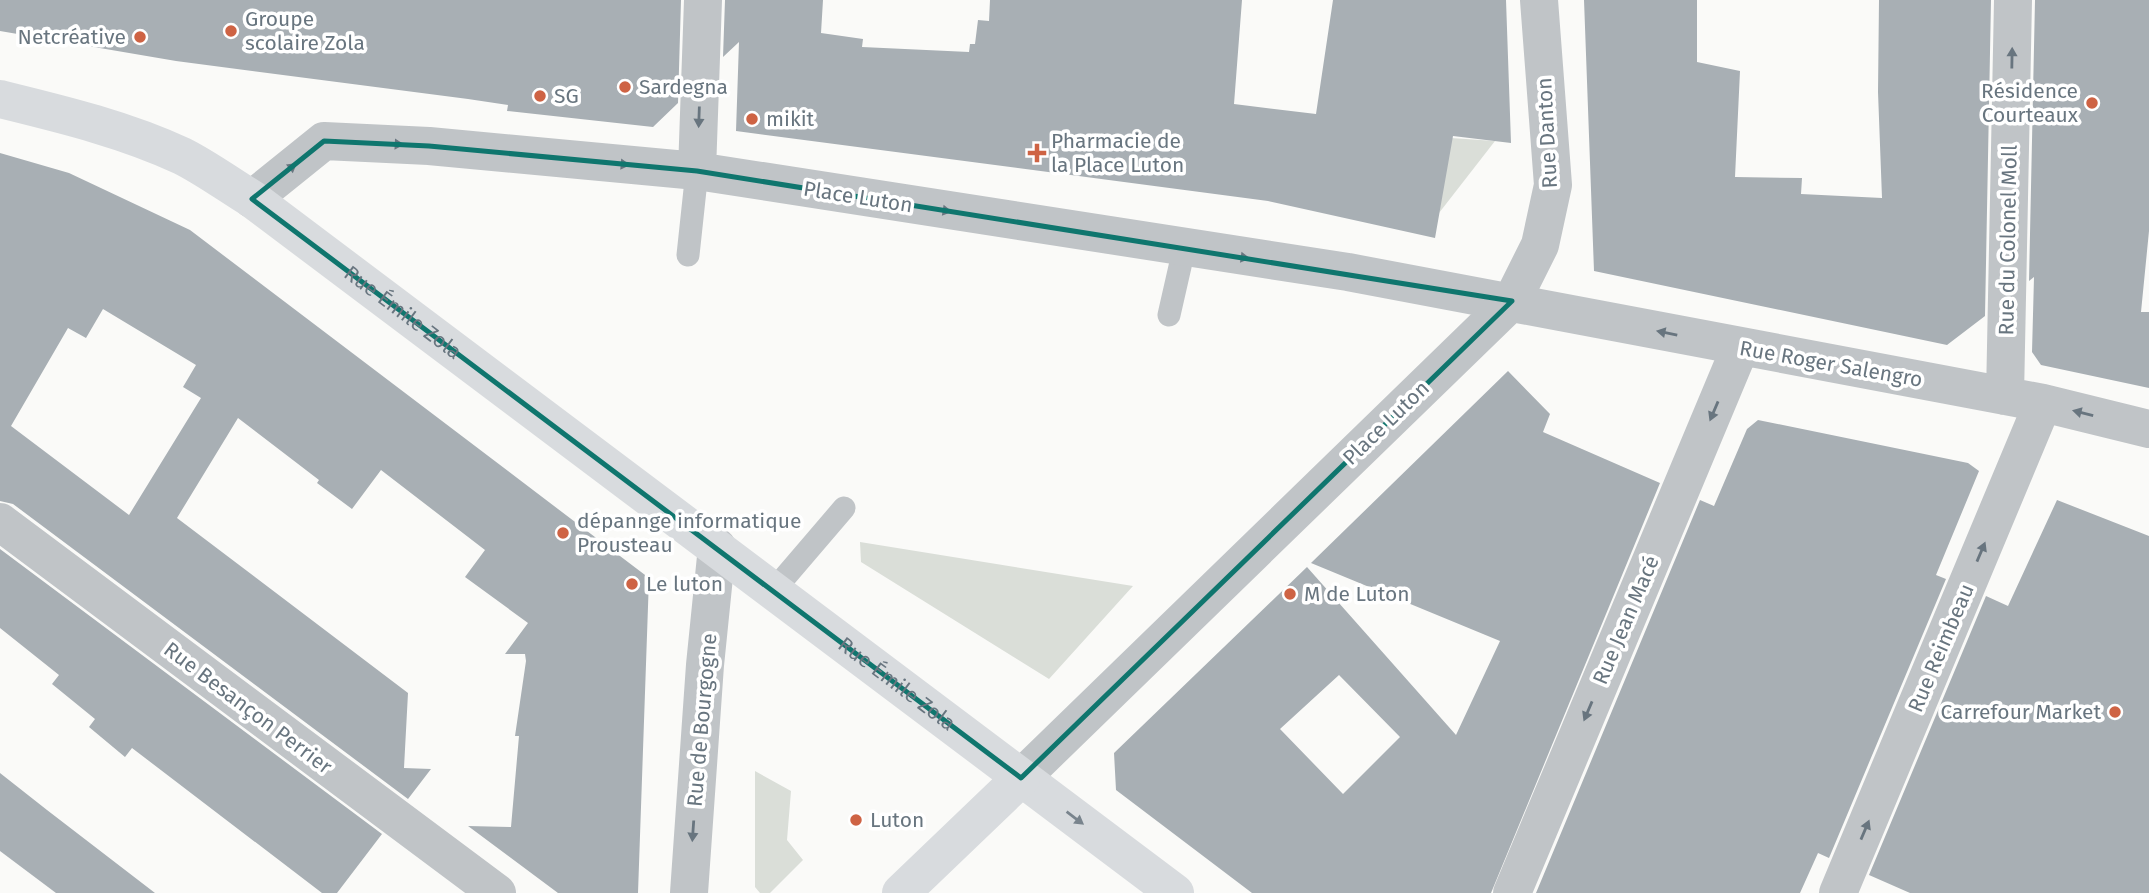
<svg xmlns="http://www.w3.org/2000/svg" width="2149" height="893" viewBox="0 0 2149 893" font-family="'Fira Sans',sans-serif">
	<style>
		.green { fill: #daded8 }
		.building { fill: #a8afb4; fill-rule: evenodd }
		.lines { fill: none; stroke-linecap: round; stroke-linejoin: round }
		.lane { stroke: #c0c4c7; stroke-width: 23 }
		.street { stroke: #c0c4c7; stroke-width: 38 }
		.secondary { stroke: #d8dbde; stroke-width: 38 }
		.oneway { fill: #68757f }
		.oneway2 { fill: #79848d }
		.marked { fill: none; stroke: #0f766e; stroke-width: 5; stroke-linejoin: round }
		.poi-dot { fill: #ce6344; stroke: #fff; stroke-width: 2.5 }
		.labels { text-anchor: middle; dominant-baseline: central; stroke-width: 7; stroke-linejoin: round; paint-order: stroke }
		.poi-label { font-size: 21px; fill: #68757f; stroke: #fff; text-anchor: start }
		.street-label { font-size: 21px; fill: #68757f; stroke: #fff }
	</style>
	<rect width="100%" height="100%" fill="#fafaf8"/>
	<path class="green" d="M1451,138L1495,141L1439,213Z
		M860,542L1133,586L1049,679L861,562Z
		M755,771L791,791L787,840L803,860L770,893H760L755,887Z"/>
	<path class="building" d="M0,0H681L678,103L653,127L507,111L508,105L468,99L176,61L0,31Z
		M725,0H823L821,33L863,39L862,47L969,52L970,44H975L978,20L989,21L990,0H1242L1234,104L1316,114L1333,0H1506L1511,143L1453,136L1435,238L1268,201L736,131L739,42L723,57Z
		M1584,0H1697V62L1740,71L1735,177L1802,178L1801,194L1882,198L1878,92L1879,0H1991L1985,316L1947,345L1594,271Z
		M2035,0H2149V231L2141,312H2149V388L2041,365L2032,352L2034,277L2029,281Z
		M0,153L69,173L190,230L649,578L638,893H558L468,826L511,827L519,736H515L526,661L525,654H505L528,623L465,577L485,550L381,470L352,509L317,483L319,480L238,418L177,518L408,693L404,768L431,769L408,799L13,504L0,501ZM103,309L196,365L183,387L201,398L129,515L11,426L68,328L86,338Z
		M1508,371L1550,414L1543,432L1660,483L1491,893H1252L1116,790L1114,753L1307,567L1456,735L1500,641L1311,563ZM1339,675L1400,737L1343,794L1280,729Z
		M1758,420L1968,463L1979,471L1936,575L1946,579L1829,858L1818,853L1800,893H1536L1700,500L1714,506L1747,429Z
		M2057,500L2149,536V893H1910L1869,875L1986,596L2008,606Z
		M0,549L382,834L337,893H322L132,748L125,757L89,727L95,719L52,684L59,675L0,628Z
		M0,773L47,810L155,893H56L0,851Z"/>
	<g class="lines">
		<path class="lane" d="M688,255L697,171
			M1169,315L1184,249
			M773,591L844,508"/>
		<path class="street" d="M697,171L703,0
			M252,199L324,141L429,146L697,171L1348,272L2043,403L2149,429
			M2005,396L2013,0
			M0,522L497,893
			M1021,778L1512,301L1540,245L1553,185L1539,0
			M689,893L705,665L717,547
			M1512,893L1740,348
			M1838,893L2043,403"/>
		<g class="secondary">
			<path id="s1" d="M0,99C61,114 124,129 182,156C206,168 229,185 252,199L1175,893"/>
			<path d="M901,893L1021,778"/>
		</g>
	</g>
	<defs><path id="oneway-solid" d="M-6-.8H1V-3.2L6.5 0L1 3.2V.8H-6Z" transform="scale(1.75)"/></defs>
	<g class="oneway">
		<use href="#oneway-solid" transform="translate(2012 58) rotate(-89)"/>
		<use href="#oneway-solid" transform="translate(699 117) rotate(92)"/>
		<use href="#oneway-solid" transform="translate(393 144) rotate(3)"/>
		<use href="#oneway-solid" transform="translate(619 164) rotate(5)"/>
		<use href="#oneway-solid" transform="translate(288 170) rotate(-38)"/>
		<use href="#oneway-solid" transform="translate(941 210) rotate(9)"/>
		<use href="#oneway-solid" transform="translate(1239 257) rotate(8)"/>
		<use href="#oneway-solid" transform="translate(1667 333) rotate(-168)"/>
		<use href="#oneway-solid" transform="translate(1714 411) rotate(113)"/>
		<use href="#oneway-solid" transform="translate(2083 413) rotate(-166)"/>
		<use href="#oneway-solid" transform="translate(1981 552) rotate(-67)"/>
		<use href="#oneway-solid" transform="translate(1588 711) rotate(113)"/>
		<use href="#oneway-solid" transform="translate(1865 830) rotate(-67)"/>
		<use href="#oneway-solid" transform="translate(693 831) rotate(94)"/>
	</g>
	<use class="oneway2" href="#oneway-solid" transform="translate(1075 818) rotate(37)"/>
	<path class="marked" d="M324,141L429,146L697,171L1512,301L1021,778L252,199Z"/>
	<g class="poi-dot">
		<circle cx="231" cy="31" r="7"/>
		<circle cx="140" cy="37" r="7"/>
		<circle cx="625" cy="87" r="7"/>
		<circle cx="540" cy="96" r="7"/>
		<circle cx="2092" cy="103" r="7"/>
		<circle cx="752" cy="119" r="7"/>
		<path d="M1033.5 142.5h7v7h7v7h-7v7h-7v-7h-7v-7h7z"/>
		<circle cx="563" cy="533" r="7"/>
		<circle cx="632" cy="584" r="7"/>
		<circle cx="1290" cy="594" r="7"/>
		<circle cx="2115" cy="712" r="7"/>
		<circle cx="856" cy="820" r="7"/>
	</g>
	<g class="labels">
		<g class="poi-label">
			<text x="245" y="19">Groupe<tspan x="245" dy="24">scolaire Zola</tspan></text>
			<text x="126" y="37" text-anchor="end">Netcréative</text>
			<text x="639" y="87">Sardegna</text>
			<text x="2078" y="91" text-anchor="end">Résidence<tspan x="2078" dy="24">Courteaux</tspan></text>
			<text x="554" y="96">SG</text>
			<text x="766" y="119">mikit</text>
			<text x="1051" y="141">Pharmacie de<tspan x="1051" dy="24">la Place Luton</tspan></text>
			<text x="577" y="521">dépannge informatique<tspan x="577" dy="24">Prousteau</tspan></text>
			<text x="646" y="584">Le luton</text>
			<text x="1304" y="594">M de Luton</text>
			<text x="2101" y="712" text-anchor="end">Carrefour Market</text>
			<text x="870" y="820">Luton</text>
		</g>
		<g class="street-label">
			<text transform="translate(1547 133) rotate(-93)">Rue Danton</text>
			<text transform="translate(858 197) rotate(9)">Place Luton</text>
			<text transform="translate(2008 240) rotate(-89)">Rue du Colonel Moll</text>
			<text stroke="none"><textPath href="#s1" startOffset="462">Rue Émile Zola</textPath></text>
			<text transform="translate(1831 364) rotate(10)">Rue Roger Salengro</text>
			<text transform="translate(1386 423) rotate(-44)">Place Luton</text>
			<text transform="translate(1626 620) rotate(-67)">Rue Jean Macé</text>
			<text transform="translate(1941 648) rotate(-67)">Rue Reimbeau</text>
			<text stroke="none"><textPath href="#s1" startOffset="1080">Rue Émile Zola</textPath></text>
			<text transform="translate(248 708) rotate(37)">Rue Besançon Perrier</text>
			<text transform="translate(702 720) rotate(-85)">Rue de Bourgogne</text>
		</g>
	</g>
</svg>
